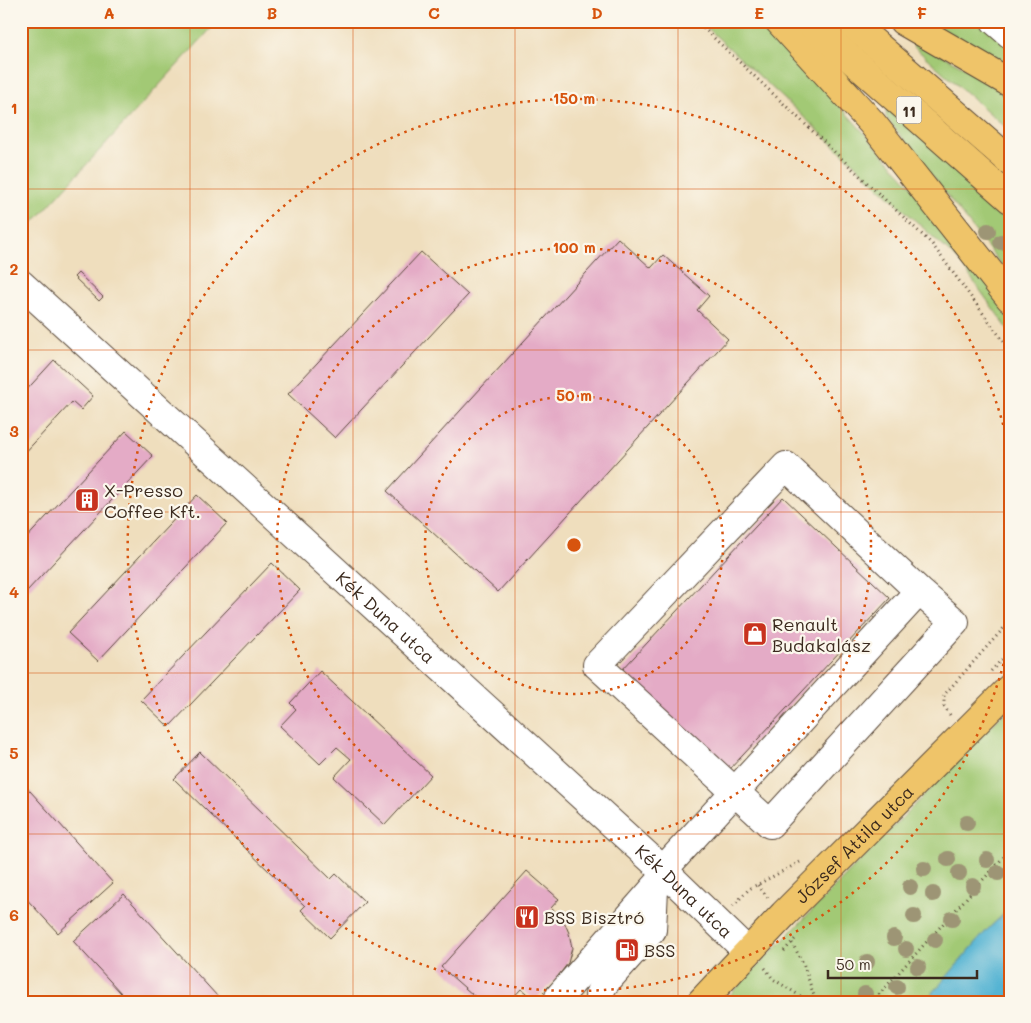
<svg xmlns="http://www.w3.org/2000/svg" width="1031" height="1023" viewBox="0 0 1031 1023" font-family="Mali,sans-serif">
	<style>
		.green { fill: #a2c974; stroke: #6e7a49 }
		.water { fill: #54b4d3; stroke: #486f78 }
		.building { fill: #e4abc6 }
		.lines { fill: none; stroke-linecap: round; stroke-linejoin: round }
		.minor-casing { stroke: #564536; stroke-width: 30 }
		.major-casing { stroke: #564536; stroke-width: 30 }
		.path { stroke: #564536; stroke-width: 3; stroke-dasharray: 1 4; stroke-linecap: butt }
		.minor { stroke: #fff; stroke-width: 28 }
		.major { stroke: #efc469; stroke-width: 28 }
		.tree { fill: #9d9574 }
		.grid { fill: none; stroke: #d7540e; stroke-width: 1; stroke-opacity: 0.55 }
		.ring { fill: none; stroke: #d7540e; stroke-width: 2.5; stroke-dasharray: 2.5 5 }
		.labels { text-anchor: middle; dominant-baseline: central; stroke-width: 4.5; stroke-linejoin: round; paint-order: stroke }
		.shield { fill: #fbf7ec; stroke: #75685c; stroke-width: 1 }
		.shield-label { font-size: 16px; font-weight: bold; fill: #3b2a1e }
		.poi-label { font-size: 18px; fill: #3b2a1e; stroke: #fbf7ec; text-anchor: start }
		.street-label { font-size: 18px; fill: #3b2a1e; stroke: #fbf7ec }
		.centre { fill: #d7540e; stroke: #fbf7ec; stroke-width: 2.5 }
		.ring-label { font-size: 15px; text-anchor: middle; font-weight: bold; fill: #d7540e; stroke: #fbf7ec; stroke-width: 4.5; stroke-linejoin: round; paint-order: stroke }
		.neatline { fill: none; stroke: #d7540e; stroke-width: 2 }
		.grid-label { font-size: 16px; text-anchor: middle; font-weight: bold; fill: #d7540e }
	</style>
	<rect width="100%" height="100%" fill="#fbf7ec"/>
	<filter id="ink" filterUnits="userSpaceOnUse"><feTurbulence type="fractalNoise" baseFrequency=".02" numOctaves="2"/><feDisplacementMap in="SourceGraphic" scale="10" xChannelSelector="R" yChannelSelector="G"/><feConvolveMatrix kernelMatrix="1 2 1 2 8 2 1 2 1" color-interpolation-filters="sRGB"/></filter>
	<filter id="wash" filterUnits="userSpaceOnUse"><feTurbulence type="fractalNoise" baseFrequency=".0096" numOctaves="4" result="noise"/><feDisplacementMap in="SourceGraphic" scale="20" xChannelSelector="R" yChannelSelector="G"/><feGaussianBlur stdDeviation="1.12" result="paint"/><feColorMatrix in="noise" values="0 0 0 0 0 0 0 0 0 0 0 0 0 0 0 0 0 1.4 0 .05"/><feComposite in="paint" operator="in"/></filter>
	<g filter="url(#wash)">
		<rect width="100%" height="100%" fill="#efdebd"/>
		<path class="green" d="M21,21H218L21,236Z
			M700,21H764L923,199L1010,313V332L959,261Z
			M925,21H983L1010,41V74Z
			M913,40L1010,92V131L914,47Z
			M892,108L1010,208V276L886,117V111Z
			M1010,707V908L986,931L1004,1002H723Z"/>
		<path class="water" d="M1010,908V1002H925L986,931Z"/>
		<g id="blocks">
			<path class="building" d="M618,238L651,268L663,255L709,296L697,310L728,339L498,592L387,491Z
				M421,252L468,295L335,438L288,394Z
				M78,273L103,297L99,301L74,277Z
				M54,360L93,396L81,410L72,402L21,457V396Z
				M126,431L153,456L27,591L21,585V544Z
				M197,495L227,523L98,661L68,633Z
				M783,497L890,598L728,771L621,671Z
				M272,563L300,590L169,727L141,700Z
				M320,671L431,775L385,825L334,777L351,759L337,747L320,764L280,726L296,709L290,703Z
				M200,752L331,879L336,874L365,902L330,938L301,910L305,906L174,779Z
				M21,781L113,883L58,933L21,893Z
				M527,871L559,899L551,908L563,919L569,933L572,948L568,963L556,979L535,1000L521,989L509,1002H481L441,967Z
				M124,894L218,997L213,1002H111L121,993L73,941Z"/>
		</g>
	</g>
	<g filter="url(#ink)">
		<use href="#blocks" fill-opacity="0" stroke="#564536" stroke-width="1"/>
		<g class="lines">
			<defs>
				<g id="minor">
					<path d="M995,21L1010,34"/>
					<path id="s1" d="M21,284L663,870L748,952"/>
					<path d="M663,870L919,591L786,466L597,665L770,824L955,622L919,591"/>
					<path d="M558,1002L559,997L667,874"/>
					<path d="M600,1002L599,995L603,985L652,930L654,889"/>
				</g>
				<g id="major">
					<path d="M779,21L872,123L1010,298"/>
					<path d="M808,21L1010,199"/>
					<path d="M849,21L1010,161"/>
					<path d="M903,21L1010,83"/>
					<path id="s2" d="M701,1002L784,914L1010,688"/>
				</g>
			</defs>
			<use href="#minor" class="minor-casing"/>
			<use href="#major" class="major-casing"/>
			<path class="path" d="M696,21L932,244L1010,350
				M991,671L1010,651
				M950,715L944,706V695L1010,621
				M758,885L768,898
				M733,906L749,889L802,861
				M792,943L803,963L816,1002
				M784,951L795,939
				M765,968L773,979L810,1002
				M872,1002L1010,850"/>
			<use href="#minor" class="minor"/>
			<use href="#major" class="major"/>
		</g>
		<g class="tree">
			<circle cx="988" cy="231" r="8"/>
			<circle cx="1001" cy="242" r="8"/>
			<circle cx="967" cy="823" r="8"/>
			<circle cx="948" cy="859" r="8"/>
			<circle cx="987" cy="860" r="8"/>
			<circle cx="924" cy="869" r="8"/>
			<circle cx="959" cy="873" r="8"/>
			<circle cx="998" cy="873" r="8"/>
			<circle cx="973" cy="886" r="8"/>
			<circle cx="910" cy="887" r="8"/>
			<circle cx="933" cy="894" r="8"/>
			<circle cx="914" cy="916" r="8"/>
			<circle cx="952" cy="919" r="8"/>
			<circle cx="894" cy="938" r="8"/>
			<circle cx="935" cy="940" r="8"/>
			<circle cx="906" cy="949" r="8"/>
			<circle cx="867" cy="962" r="8"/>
			<circle cx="918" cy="967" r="8"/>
			<circle cx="897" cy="987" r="8"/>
			<circle cx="865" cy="994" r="8"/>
		</g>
	</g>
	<path class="grid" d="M190,21V1002M353,21V1002M515,21V1002M678,21V1002M841,21V1002M21,189H1010M21,350H1010M21,512H1010M21,673H1010M21,834H1010"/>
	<g class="ring">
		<circle cx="574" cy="545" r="149"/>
		<circle cx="574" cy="545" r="297"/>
		<path d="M1009 642A446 446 0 1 1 1009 448"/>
	</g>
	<defs>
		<symbol id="building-square" viewBox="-11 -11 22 22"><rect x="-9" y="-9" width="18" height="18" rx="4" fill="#c8321e" stroke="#fbf7ec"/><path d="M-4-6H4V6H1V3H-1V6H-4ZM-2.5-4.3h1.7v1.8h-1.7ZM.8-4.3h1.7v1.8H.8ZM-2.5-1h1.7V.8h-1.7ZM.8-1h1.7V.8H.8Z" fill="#fff"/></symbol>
		<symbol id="shop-square" viewBox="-11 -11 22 22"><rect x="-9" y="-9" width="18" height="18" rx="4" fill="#c8321e" stroke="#fbf7ec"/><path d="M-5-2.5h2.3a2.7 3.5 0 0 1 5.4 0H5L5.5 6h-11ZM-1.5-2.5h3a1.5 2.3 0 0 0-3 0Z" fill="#fff"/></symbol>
		<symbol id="restaurant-square" viewBox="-11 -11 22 22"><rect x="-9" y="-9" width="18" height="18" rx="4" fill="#c8321e" stroke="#fbf7ec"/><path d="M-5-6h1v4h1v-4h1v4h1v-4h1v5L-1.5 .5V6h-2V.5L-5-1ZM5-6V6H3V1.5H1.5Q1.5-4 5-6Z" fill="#fff"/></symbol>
		<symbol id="fuel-square" viewBox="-11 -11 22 22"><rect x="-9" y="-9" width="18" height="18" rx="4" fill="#c8321e" stroke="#fbf7ec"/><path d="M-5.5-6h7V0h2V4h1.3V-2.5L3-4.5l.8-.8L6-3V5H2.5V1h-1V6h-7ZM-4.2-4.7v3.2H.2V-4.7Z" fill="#fff"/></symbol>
	</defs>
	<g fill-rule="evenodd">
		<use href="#building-square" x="73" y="486" width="28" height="28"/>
		<use href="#shop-square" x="741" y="620" width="28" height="28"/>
		<use href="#restaurant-square" x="513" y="903" width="28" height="28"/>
		<use href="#fuel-square" x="613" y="936" width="28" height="28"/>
	</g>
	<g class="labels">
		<rect class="shield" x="896.5" y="96.5" width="25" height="27" rx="4"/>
		<g class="shield-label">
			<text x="909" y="110">11</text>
		</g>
		<g class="poi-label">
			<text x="104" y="490">X-Presso<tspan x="104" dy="21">Coffee Kft.</tspan></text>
			<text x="772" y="624">Renault<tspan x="772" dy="21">Budakalász</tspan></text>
			<text x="544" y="917">BSS Bisztró</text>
			<text x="644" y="950">BSS</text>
		</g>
		<g class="street-label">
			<text stroke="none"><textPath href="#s1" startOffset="494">Kék Duna utca</textPath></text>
			<text stroke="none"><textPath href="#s2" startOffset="220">József Attila utca</textPath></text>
			<text stroke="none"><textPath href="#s1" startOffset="899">Kék Duna utca</textPath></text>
		</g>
	</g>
	<circle cx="574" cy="545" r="8" class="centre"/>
	<g class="ring-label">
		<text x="574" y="104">150 m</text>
		<text x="574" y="253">100 m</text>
		<text x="574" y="401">50 m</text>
	</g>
	<rect width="1031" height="1023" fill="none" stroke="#fbf7ec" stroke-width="55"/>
	<path d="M828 970v8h149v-8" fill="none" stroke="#3b2a1e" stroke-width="2.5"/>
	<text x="836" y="970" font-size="15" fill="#3b2a1e" stroke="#fbf7ec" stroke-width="4" paint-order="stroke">50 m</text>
	<rect x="28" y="28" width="976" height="968" class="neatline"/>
	<g class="grid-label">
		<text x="109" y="19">A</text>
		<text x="272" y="19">B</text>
		<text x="434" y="19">C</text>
		<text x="597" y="19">D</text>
		<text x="759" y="19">E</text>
		<text x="922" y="19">F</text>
		<text x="14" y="114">1</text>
		<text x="14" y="275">2</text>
		<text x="14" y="437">3</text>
		<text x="14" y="598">4</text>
		<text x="14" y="759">5</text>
		<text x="14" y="921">6</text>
	</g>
</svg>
